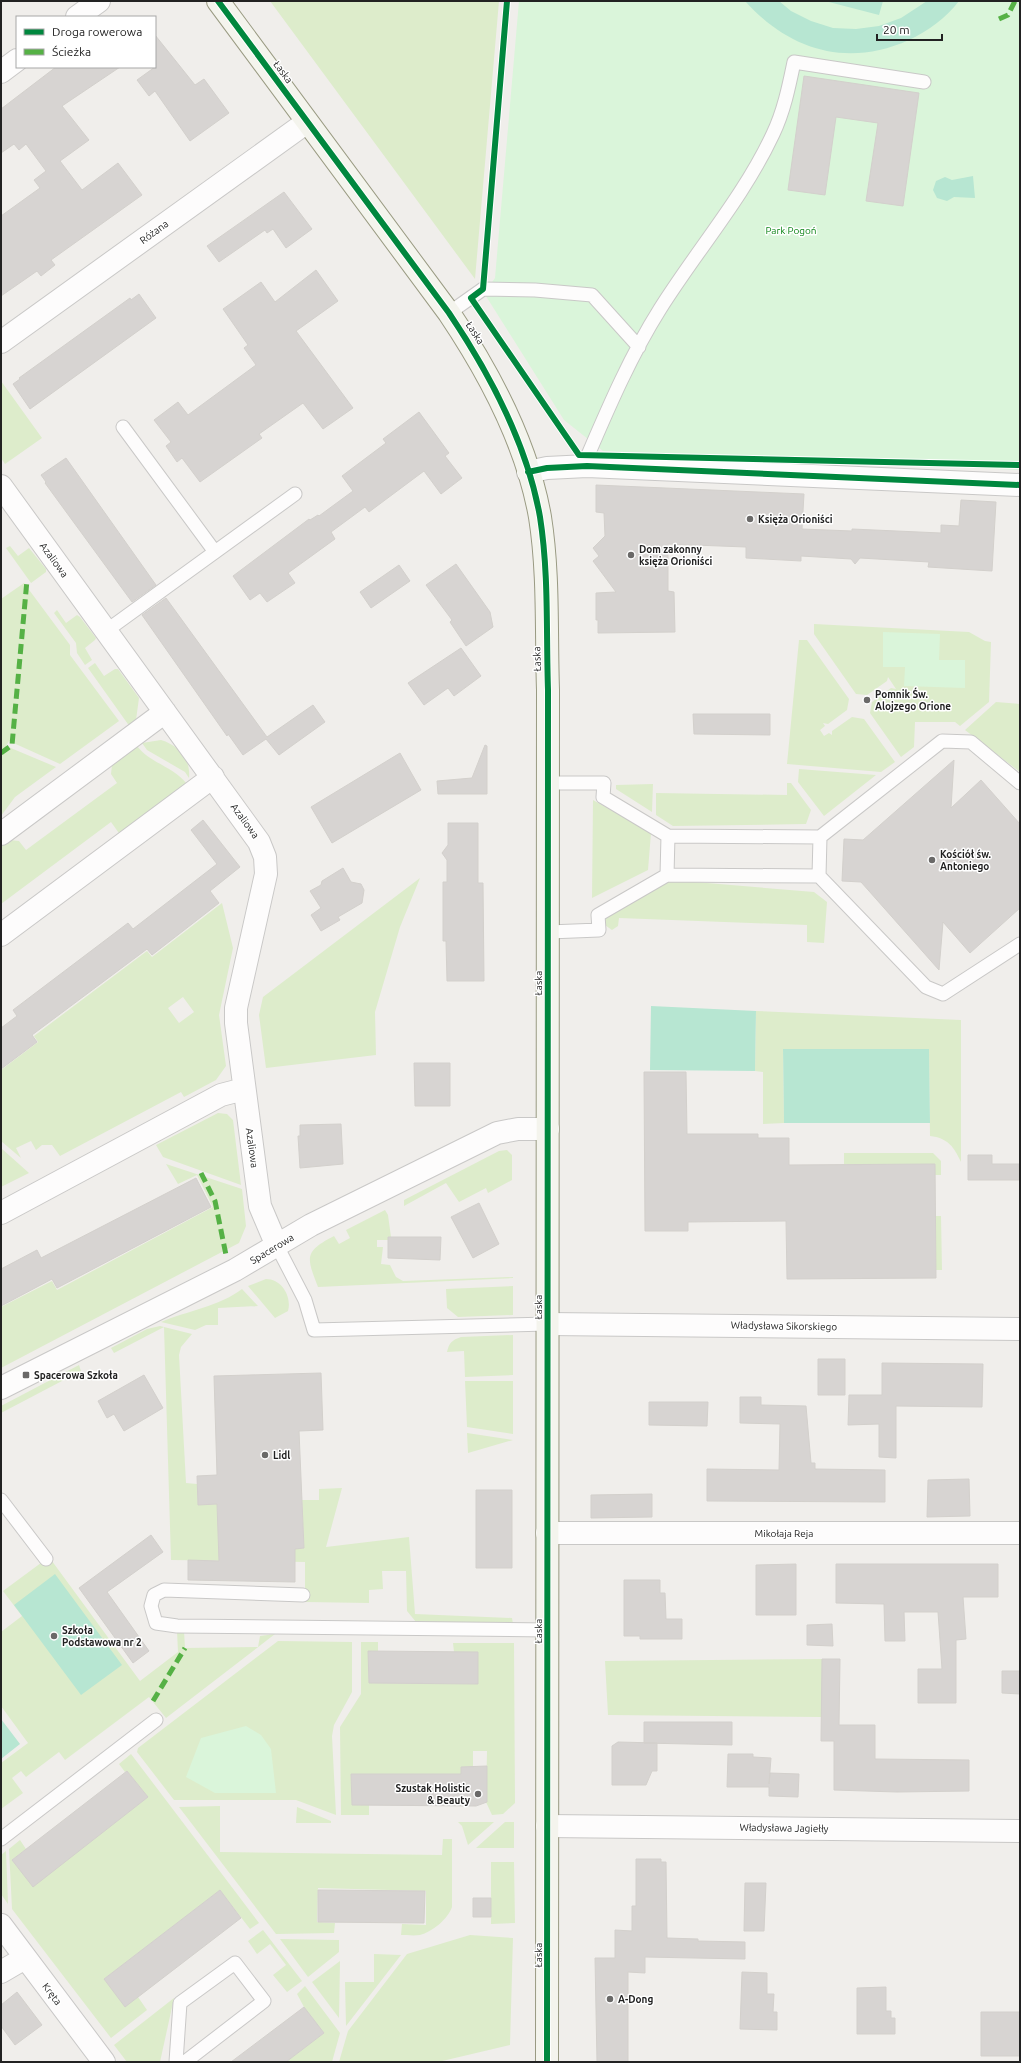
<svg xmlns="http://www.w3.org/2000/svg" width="1021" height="2063" viewBox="0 0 1021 2063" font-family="Ubuntu,sans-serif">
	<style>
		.grass { fill: #ddeccb; fill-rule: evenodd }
		.park { fill: #daf5da }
		.pitch { fill: #b7e6d2 }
		.building { fill: #d7d4d2; stroke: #d3d0cc }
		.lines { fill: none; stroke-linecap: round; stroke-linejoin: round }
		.lane-casing { stroke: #c9c8c7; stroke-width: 15 }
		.street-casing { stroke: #c9c8c7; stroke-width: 24 }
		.secondary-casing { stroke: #999a82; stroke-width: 24 }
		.lane { stroke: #fdfcfc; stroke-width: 13 }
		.street { stroke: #fdfcfc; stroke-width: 22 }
		.secondary { stroke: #f4f4ed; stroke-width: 22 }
		.quiet { stroke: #55b145; stroke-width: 5; stroke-dasharray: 10 5; stroke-linecap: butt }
		.cycleway-casing { stroke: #fff; stroke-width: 8 }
		.cycleway { stroke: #00873e; stroke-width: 6 }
		.poi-dot { fill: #6a6968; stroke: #fff; stroke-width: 1.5 }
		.labels { text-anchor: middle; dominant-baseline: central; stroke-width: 3; stroke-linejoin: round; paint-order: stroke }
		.street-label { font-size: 10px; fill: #222; stroke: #fff }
		.park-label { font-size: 10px; fill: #0c8416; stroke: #fff }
		.poi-label { font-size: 10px; font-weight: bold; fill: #222; stroke: #fff; text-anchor: start }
	</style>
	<rect width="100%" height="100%" fill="#f0eeeb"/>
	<path class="grass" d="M270,1H499L475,279Z
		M1,381L42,438L5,464L1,458Z
		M10,546L18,556L29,548L46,569V572L31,583L6,548Z
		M24,583L70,645V655L119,721L60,764L9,741L6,746L56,767L15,797L1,816V599Z
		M57,610L66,623L77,615L80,617L96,638L95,640L85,648L92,660L85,665L77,653L76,643L54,613Z
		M814,624L969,632L985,641L991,642L989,702L960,726L955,722H915L914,747L901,757L870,713L872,702L891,688L896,689L888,677L887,681L867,695L856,694L814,634Z
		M799,640H807L849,699L847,710L828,724L823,723L825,726L820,730L824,736L829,733L832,735V731L852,717L864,719L895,762L881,772L787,764Z
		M95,663L104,676L115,669H118L139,698L136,720L130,727L88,668Z
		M996,702L1020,704V772L965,730Z
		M161,740C178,745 191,759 189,778L185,772L147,750L142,743Z
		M137,746C150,763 174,767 187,784L121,836L111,822L1,904V846L10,840L19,841L26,850L117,783L111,774L112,765Z
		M799,769L876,775L824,816L798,782Z
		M787,783H791L811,810L806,824L673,826L656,815V793L787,795Z
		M653,784L652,812L616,789V785Z
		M593,800L651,833L648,870L592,898Z
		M420,878L400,927L375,1012L376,1055L266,1068L259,1015L263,997Z
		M671,880L814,892L827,902L824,943L807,942V925L619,918L618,926L612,930L602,923L601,918Z
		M222,903L233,948L219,1015L226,1066L216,1080L184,1097L181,1092L60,1156L52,1145H42L36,1150L31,1141L16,1148L21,1158L1,1141V1070L38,1042L34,1036L147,951L152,957ZM183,997L194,1012L179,1023L168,1008Z
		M756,1011L961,1020V1162C954,1147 948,1138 930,1136L929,1049H783L784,1123L763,1124V1072L755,1071Z
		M218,1113L227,1114L233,1120L241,1185L163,1157L156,1145Z
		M1,1148L29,1173L1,1187Z
		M507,1150L512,1155V1180L488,1193L486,1188L459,1202L446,1183L404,1206V1200L499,1151Z
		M844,1153H933L941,1161V1175H935V1164H844Z
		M166,1164L242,1189L246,1226L239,1243L1,1368V1307L52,1281L57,1290L213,1207L197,1175L178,1184Z
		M385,1210L388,1215L391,1237L388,1240H377V1247H383L381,1264L390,1265L396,1277L403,1281L513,1277V1278L318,1287C307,1258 303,1252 334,1236L339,1244L350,1238L346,1230Z
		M936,1216H941L942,1270H936Z
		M266,1279C282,1279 292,1297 288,1311L275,1318L248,1286Z
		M513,1286V1315L458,1317L447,1308L446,1289Z
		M242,1289L258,1306L218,1308V1325H206L195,1330L161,1322C187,1311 220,1306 242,1289Z
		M160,1326L192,1334L181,1347L179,1355L186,1483L197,1484L198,1505L217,1504L219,1551L304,1548L302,1500H319V1489L342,1488L326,1547L409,1537L415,1614L512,1618L513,1624L416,1622L407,1611L406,1571H382L383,1589L369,1590V1603L305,1602V1562L171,1560L164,1327L114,1353L111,1348L147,1329Z
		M513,1335V1375L465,1377L464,1351L447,1352C449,1343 452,1340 461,1337Z
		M79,1365L81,1371L1,1413V1406Z
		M465,1381H513V1434L467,1427Z
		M467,1433L513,1440L468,1453Z
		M49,1557L140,1681L178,1652L177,1631H184L185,1648L258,1647L260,1636L275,1634L166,1718L149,1697L65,1760L59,1752L26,1777L21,1771L12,1778L23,1793L1,1809V1763L28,1743L1,1706V1632L22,1616L3,1591Z
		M278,1641L352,1642V1692L334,1725L332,1736L336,1815L296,1800H174L137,1752L138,1748Z
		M361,1642H378V1651H368L369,1683L478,1684V1652H454L453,1643H514L515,1803L503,1814L492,1815L486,1802L487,1751H473V1767H461V1774H351L352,1805H369V1815H341L340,1727L361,1694Z
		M822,1659V1717L608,1715L605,1661Z
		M131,1754L259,1923L250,1929L220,1890L104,1979L125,2006L138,1997L147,2010L111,2038L12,1909L9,1849L20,1840L26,1849L12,1860L33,1886L148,1797L127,1771L125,1772L119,1764Z
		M220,1806V1852L442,1855L443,1839H452V1907C448,1919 432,1932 420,1935C414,1936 406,1935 401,1935L402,1924L426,1925V1891L318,1888L317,1922L335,1923L334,1933L276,1934L179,1807Z
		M297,1807L331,1821V1823H296Z
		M458,1822H494L468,1845L462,1826Z
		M505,1822H514V1848H476Z
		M6,1851L8,1904L1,1894V1855Z
		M491,1862H514L515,1923L491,1924Z
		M263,1930L302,1981L287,1992L273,1975L286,1965L270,1944L257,1954L248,1941Z
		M470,1935L513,1938L510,2045L438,2062H339L348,2031L407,1954Z
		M280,1939L339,1940V1952L308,1977Z
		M374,1954L401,1955L346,2026L345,1982H374Z
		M340,1961L339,2018L312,1982Z
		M305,1986L340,2033L332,2062H286L324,2033L304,2007L297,1994Z
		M174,1998L160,2062H127L114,2045Z"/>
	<path class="park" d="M519,1H1020V470L603,451L564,420L484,293L495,278Z
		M883,632L940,634L939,660H965V688L904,686L905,667H883Z
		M246,1726L261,1735L271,1749L276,1793H215L186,1777L201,1738Z"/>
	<path class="pitch" d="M745,1H779L791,11L811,21L833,28L856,29L879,26L901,18L927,1H959C946,18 928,31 909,40C847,68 789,50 745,1Z
		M825,1H883L879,15Z
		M973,176L975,198L954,197L947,201L937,198L933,190L936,181L945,177L952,180Z
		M651,1006L756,1011L755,1071L650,1070Z
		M783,1049H929L930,1123H784Z
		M55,1574L122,1665L81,1695L14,1605Z
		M1,1719L20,1744L1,1759Z"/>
	<path class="building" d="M155,35L195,85L204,79L229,113L190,141L155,91L149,96L137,80L155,67Z
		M56,67H120L62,106L89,140L60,161L82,190L118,163L142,195L51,260L55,265L41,276L37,271L1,296V216L40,188L34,180L46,171L26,144L19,150L14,144L1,153V109Z
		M804,76L919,93L903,206L866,201L878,123L836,117L825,195L788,190Z
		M284,192L312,229L286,248L273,229L267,233L265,230L219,262L207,246Z
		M316,270L338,301L296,331L353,408L323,429L303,403L259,434L262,438L200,482L182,458L177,462L166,446L171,442L154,420L178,402L188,415L256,365L244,348L248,345L223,309L261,282L275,302Z
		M139,294L156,318L30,409L13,384L20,379L19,378L130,298L131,300Z
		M419,412L449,453L445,456L462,478L441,494L424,471L369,512L365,507L331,532L335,539L288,573L295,583L267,602L260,593L250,600L233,576L309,519L310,520L318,515L319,516L353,491L342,476L386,443L383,439Z
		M66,458L156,585L132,602L45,483L46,482L41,475Z
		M596,485L804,494L802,529L852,531V529L941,533V525L959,526L961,500L996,502L992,571L928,567L929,562L860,558L855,564L851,559L801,556V561L746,558V547L668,544V591L674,592L675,632L598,633V620H596V593L616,592L593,561L599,556L593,548L605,536L604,513L596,512Z
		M456,564L490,612L493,627L466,646L450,622L452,620L426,585Z
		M399,565L410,581L371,608L360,592Z
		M166,598L267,737L313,705L325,722L279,755L266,739L243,755L228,734L227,736L142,615Z
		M461,648L481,676L454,696L448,688L424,705L408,683Z
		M693,714H770V735L694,734Z
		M485,745L487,746V794H438L437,781L472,778Z
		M400,753L421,790L332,843L311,807Z
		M954,760L951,808L981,780L1020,824V908L970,953L943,922L939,970L861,882L842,881L844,839L863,840Z
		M203,820L240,867L210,891L219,903L152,955L147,949L32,1035L37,1042L1,1069V1028L17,1016L13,1010L128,923L133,929L217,864L191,830Z
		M448,823H478V883H483L484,981H447L446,941H443V882H447V860L442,853L448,845Z
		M343,868L351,882L361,884L364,890L362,903L338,917L340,920L321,931L311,915L321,908L310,891L321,885L322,881Z
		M414,1063H450V1106H415Z
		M644,1072H686L687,1134H758V1138H789V1165L935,1164L936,1278L787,1279L786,1221L688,1222V1231H645Z
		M341,1124L343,1164L300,1168L298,1136H300V1125Z
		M968,1155H992V1164H1019V1180H968Z
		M196,1178L211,1207L57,1288L52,1279L1,1306V1269L37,1250L41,1258Z
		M479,1203L499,1244L473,1258L451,1217Z
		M388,1237H441L440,1260L388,1258Z
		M818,1359H845V1395H818Z
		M882,1363L983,1364L982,1407L896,1406V1458L879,1457V1424L848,1425L849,1395H882Z
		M321,1373L323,1430L299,1431L304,1548L295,1549V1582L188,1580V1560L219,1561L217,1504L198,1505L197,1476L217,1475L214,1376Z
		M144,1375L163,1408L124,1431L114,1414L107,1418L98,1401Z
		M740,1397H761V1405L806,1406L811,1463H815V1469L885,1470V1502L707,1501V1469L779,1470L780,1424L740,1423Z
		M649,1402H708L707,1426L649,1425Z
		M969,1479L970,1516L927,1517L928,1480Z
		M476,1490H512V1568H476Z
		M652,1494V1517L591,1518V1495Z
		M151,1535L163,1552L107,1592L149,1651L133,1663L79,1588Z
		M796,1564V1615H756V1565Z
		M836,1564H998V1597H963L966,1639L956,1640V1703H918V1669H942L938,1612H904L905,1641H885L884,1604L836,1603Z
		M624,1580H660V1593H665L666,1619H682V1639H640V1636H624Z
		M832,1624L833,1646L807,1645V1625Z
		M368,1651L478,1652V1684L369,1683Z
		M822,1659H840L839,1725H875V1759L969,1760V1791L897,1792L834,1790V1741H821Z
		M1002,1671H1020V1694L1002,1693Z
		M644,1722H732V1745L644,1743Z
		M618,1742L657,1743V1771H652L646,1785H612V1746Z
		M728,1754H753V1757L771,1758L769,1784L770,1773L799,1774L798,1797L769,1796V1787H727Z
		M487,1766V1802L476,1806L352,1805L351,1774H461V1767Z
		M127,1771L148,1797L33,1887L12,1860Z
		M636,1859H661V1862H666L667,1938L698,1939V1941L745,1942V1959L645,1957V1973L628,1972V2062H597L595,1958H615V1930L632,1931V1906H636Z
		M745,1883H766L764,1931H744Z
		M220,1890L241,1918L125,2007L104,1979Z
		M318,1890L425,1891L424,1923L318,1922Z
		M473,1898H491V1917H473Z
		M742,1972L767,1973V1994H774L773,2012H777V2030L740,2029Z
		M886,1987V2011H891V2018H895V2034H857V1988Z
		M17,1992L42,2025L15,2045L1,2026V2005Z
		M304,2007L324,2033L286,2062H231Z
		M981,2012H1020V2056H981Z"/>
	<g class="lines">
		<defs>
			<path id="lane" d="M449,313L483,289L535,290L592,295L639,347
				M123,427L215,552
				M587,466L588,455C609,406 631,355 660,309C697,250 743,198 773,134C784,111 789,86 794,62L924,82
				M106,631L295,494
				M548,783H604L603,797L668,836
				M820,837L942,741L971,742L1020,783
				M819,876L820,837L668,836L667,875L819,876L926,987L943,994L1020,944
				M549,932L599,930L598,915L667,875
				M277,1246L305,1300L314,1330L548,1324
				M1,1500L46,1559
				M303,1595L164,1590L154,1595L151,1606L156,1623L177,1626L548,1630
				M1,1839L156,1720
				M176,2062L180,2003L235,1963L264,2001L185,2062"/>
			<path id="street" d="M77,17L99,1
				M1,72L17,60
				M1,342L307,122
				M528,472L547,468L587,466L1020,485
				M1,486L259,842L265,857L266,874L236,1008V1023L260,1206L277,1246
				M1,834L165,712
				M1,935L213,777
				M1,1213L221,1095L244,1089
				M548,1324L1020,1329
				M1,1388L235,1270L311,1225L497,1133L518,1129H548
				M547,1533H1020
				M547,1826L1020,1831
				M1,1925L104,2062
				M1,1972L25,1958"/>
			<path id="secondary" d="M218,1L449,313C490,374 527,443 540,517C549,574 546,633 548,690L547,2062"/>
		</defs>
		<use href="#lane" class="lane-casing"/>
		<use href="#street" class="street-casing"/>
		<use href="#secondary" class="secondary-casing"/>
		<use href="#lane" class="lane"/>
		<use href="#street" class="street"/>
		<use href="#secondary" class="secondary"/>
		<path class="quiet" d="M999,19L1008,15L1015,1
			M1,753L12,745L27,580
			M201,1173L215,1201L226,1255
			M153,1701L185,1648"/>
		<defs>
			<path id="cycleway" d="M218,1L449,313C490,374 527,443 540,517C549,574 546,633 548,690L547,2062
				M507,1L483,289L471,298L579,455L1020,465
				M528,472L547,468L587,466L1020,485"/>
		</defs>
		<use href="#cycleway" class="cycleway-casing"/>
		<use href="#cycleway" class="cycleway"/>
	</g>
	<g class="poi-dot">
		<circle cx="750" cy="519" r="4"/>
		<circle cx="631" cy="555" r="4"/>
		<circle cx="867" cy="700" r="4"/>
		<circle cx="932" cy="860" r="4"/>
		<rect x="22" y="1371" width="8" height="8" rx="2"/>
		<circle cx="265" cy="1455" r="4"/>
		<circle cx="54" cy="1636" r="4"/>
		<circle cx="478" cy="1794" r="4"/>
		<circle cx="610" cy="1999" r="4"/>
	</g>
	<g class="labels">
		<g class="street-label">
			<text transform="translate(283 72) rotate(53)">Łaska</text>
			<text transform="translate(154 232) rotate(-36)">Różana</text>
			<text transform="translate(475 333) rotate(57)">Łaska</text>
			<text transform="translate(54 560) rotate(54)">Azaliowa</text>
			<text transform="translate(537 659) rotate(-91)">Łaska</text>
			<text transform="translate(245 821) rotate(54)">Azaliowa</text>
			<text transform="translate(538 983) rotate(-90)">Łaska</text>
			<text transform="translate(252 1148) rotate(82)">Azaliowa</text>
			<text transform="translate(272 1249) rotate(-31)">Spacerowa</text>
			<text transform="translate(538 1307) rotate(-90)">Łaska</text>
			<text transform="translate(784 1326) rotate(1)">Władysława Sikorskiego</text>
			<text x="784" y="1533">Mikołaja Reja</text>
			<text transform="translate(538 1631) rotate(-90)">Łaska</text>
			<text transform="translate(784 1828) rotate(1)">Władysława Jagiełły</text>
			<text transform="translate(538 1955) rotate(-90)">Łaska</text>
			<text transform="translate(52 1994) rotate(53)">Kręta</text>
		</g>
		<g class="park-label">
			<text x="791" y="230">Park Pogoń</text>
		</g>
		<g class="poi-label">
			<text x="758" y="519">Księża Orioniści</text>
			<text x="639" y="549">Dom zakonny<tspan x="639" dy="12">księża Orioniści</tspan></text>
			<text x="875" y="694">Pomnik Św.<tspan x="875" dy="12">Alojzego Orione</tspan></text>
			<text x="940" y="854">Kościół św.<tspan x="940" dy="12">Antoniego</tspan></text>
			<text x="34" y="1375">Spacerowa Szkoła</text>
			<text x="273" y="1455">Lidl</text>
			<text x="62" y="1630">Szkoła<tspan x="62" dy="12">Podstawowa nr 2</tspan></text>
			<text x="470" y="1788" text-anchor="end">Szustak Holistic<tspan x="470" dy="12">&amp; Beauty</tspan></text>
			<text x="618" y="1999">A-Dong</text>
		</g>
	</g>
	<rect width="1021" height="2063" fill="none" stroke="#222222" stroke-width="4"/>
	<rect x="16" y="16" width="140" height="52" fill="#ffffff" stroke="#a7a7a7"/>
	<rect x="24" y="29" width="20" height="6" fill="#00873e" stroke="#a7a7a7"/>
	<text x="52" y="36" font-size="12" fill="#222222">Droga rowerowa</text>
	<rect x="24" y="49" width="20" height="6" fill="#55b145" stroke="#a7a7a7"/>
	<text x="52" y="56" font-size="12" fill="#222222">Ścieżka</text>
	<path d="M877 34v6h65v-6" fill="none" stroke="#222222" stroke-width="2"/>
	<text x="883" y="34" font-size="12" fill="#222222" stroke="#ffffff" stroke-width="3" paint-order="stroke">20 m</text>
</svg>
